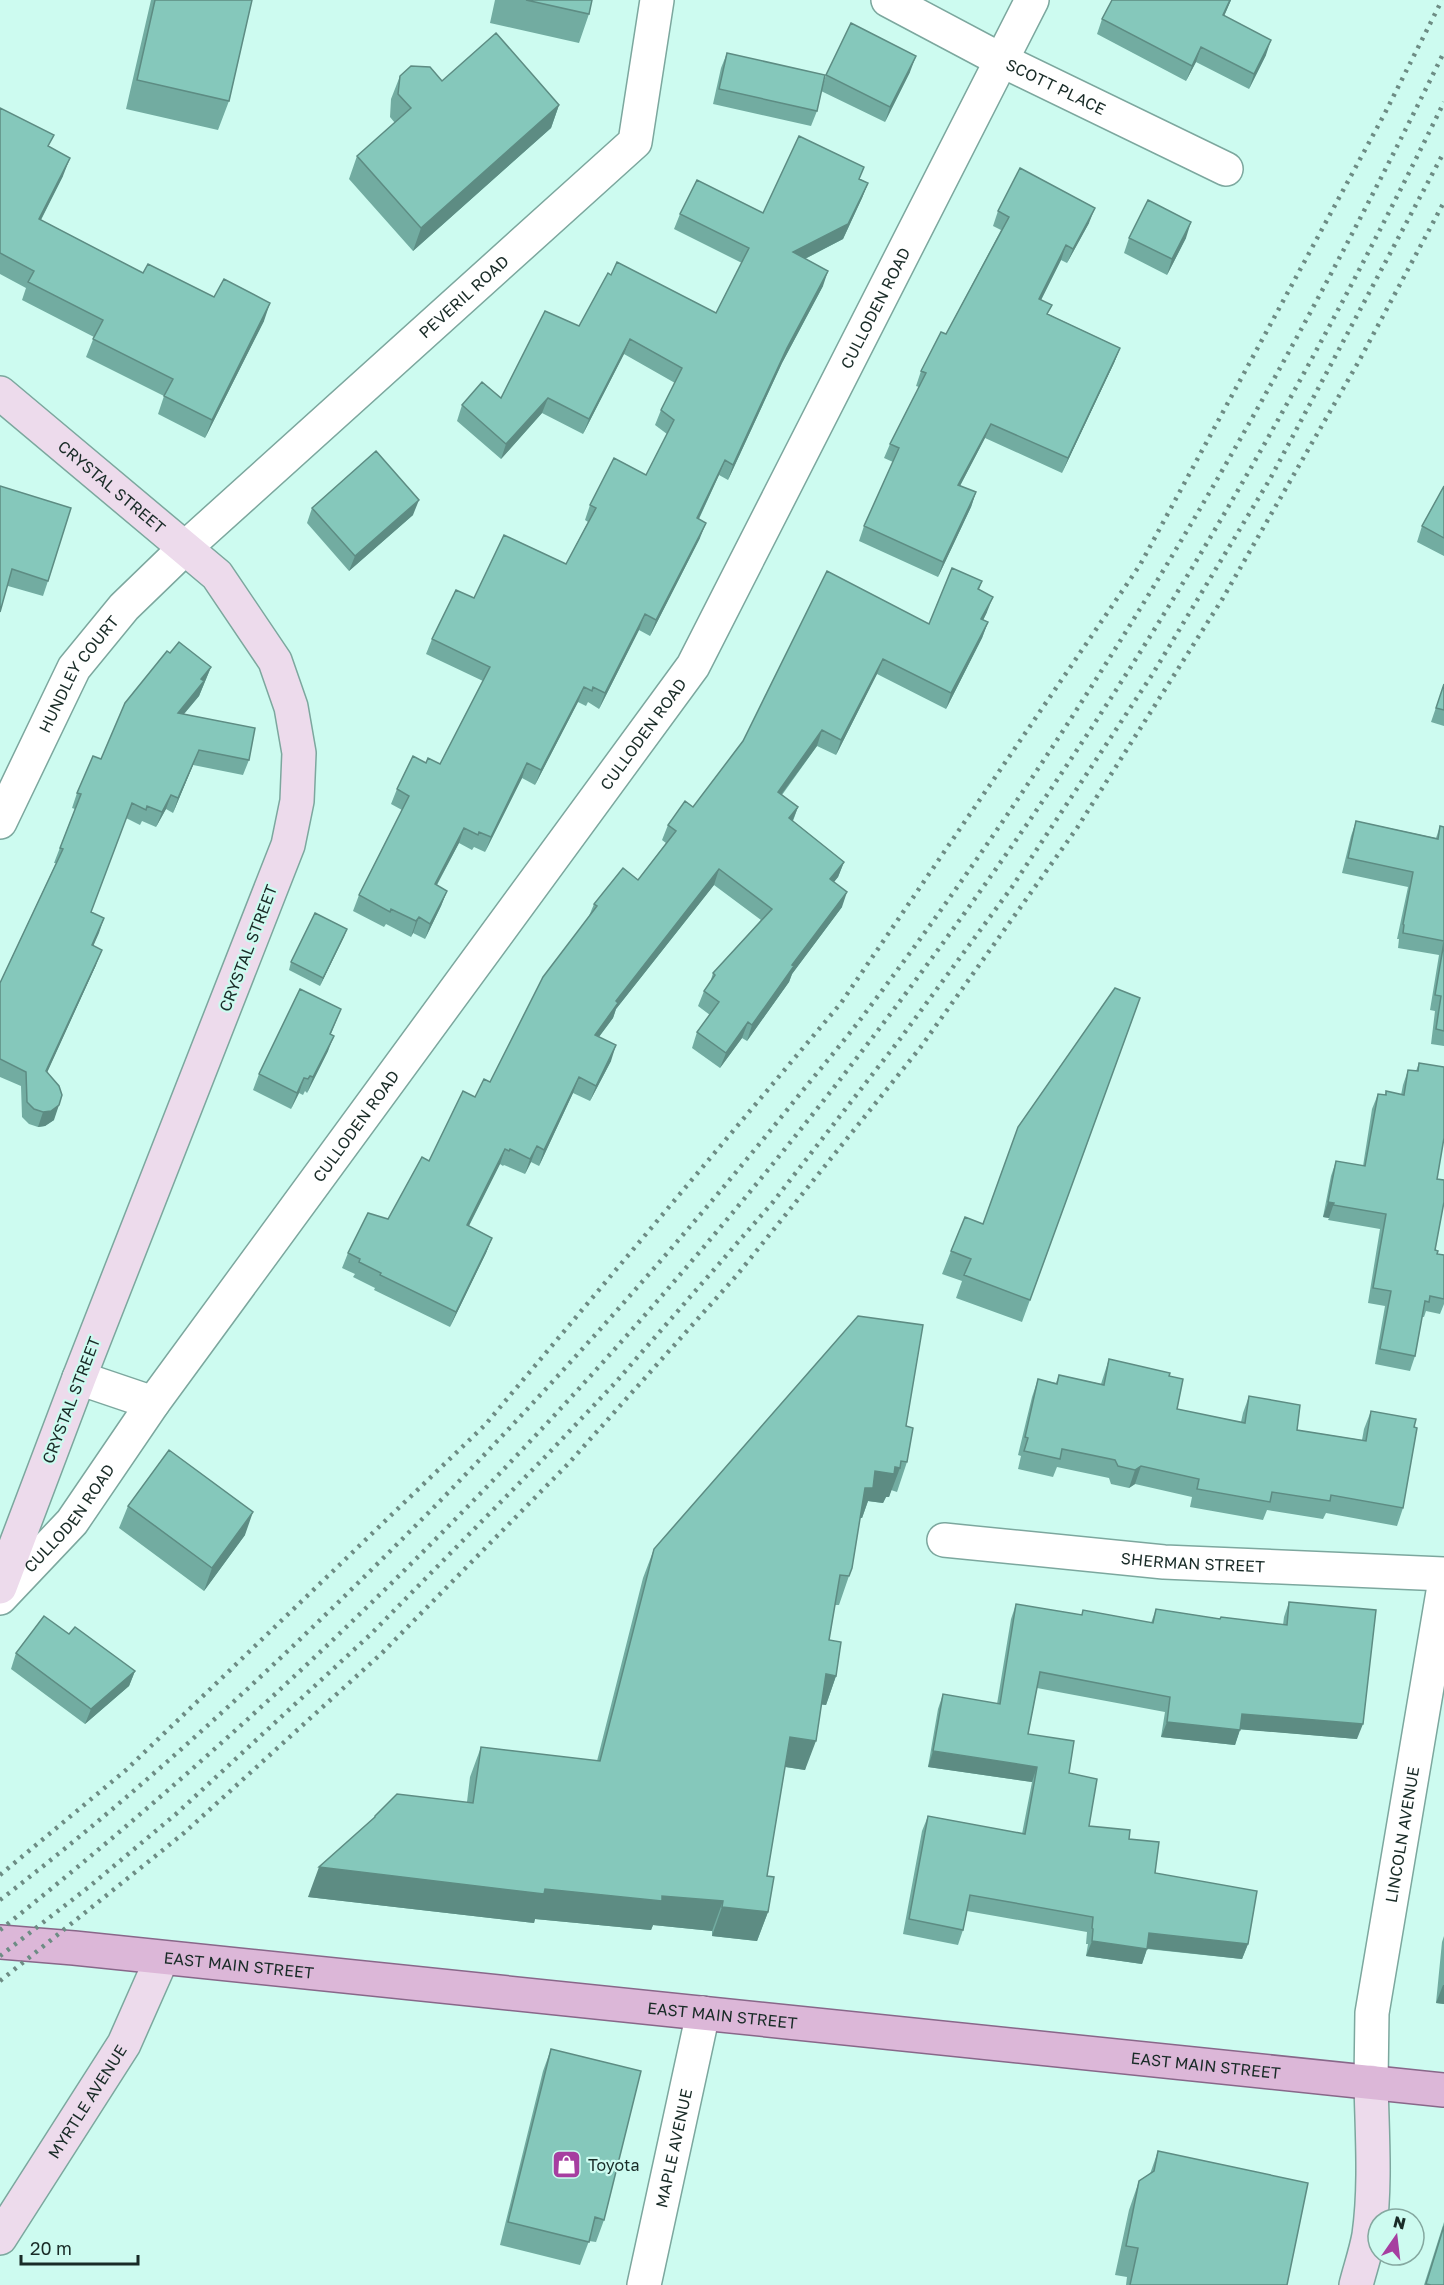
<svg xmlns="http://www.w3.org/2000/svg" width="1444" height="2285" viewBox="0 0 1444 2285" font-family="'Golos Text',sans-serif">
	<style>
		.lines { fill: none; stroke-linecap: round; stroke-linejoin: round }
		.street-casing { stroke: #7ca79e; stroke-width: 36 }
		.secondary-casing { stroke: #7ca79e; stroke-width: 36 }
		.primary-casing { stroke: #886789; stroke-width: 36 }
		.street { stroke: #fff; stroke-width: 33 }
		.secondary { stroke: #eddbec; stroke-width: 33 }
		.primary { stroke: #dcb7d8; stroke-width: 33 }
		.rail { stroke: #6d8c84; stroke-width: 4.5; stroke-dasharray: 3 6; stroke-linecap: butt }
		.wall { fill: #72aca1 }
		.shaded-wall { fill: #5d8c83 }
		.building { fill: #85c8bb; stroke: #5d8c83; stroke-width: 1.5 }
		.labels { text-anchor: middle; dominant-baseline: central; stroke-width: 4.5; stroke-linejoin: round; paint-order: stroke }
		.street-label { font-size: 16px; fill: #192b27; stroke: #cdfbf0 }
		.poi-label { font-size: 16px; fill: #192b27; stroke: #cdfbf0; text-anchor: start }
	</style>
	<rect width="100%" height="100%" fill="#cdfbf0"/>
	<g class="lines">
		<defs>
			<g id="street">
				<path id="s1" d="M888,0L1001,60L1226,169"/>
				<path id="s2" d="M0,822L74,668L124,607L185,548L635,142L657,0"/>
				<path d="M79,1378L153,1403"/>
				<path id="s3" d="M944,1540L1164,1562L1444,1574"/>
				<path id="s4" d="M0,1598L72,1522L153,1403L693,666L1032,0"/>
				<path id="s5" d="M1371,2082L1372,2013L1444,1586"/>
				<path id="s6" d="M644,2285L703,2013"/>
			</g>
			<g id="secondary">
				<path id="s7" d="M0,393L217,575L275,661L291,707L299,753L297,801L288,845L79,1378L0,1587"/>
				<path id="s8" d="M0,2238L124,2044L162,1958"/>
				<path d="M1356,2285C1360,2269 1366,2252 1369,2235C1376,2185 1372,2133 1371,2082"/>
			</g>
			<g id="primary">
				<path id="s9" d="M0,1942L74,1948L1444,2090"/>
			</g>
		</defs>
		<use href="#street" class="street-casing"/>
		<use href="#secondary" class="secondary-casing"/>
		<use href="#primary" class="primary-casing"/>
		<use href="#street" class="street"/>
		<use href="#secondary" class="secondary"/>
		<use href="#primary" class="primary"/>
		<path class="rail" d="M0,1875L126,1770L485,1425L841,1003L1140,565L1385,113L1442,0
			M0,1900C157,1779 301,1642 440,1501C561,1376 677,1246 787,1110C814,1076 843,1043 869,1008C1093,711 1280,387 1444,52
			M0,1930C455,1568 847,1123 1154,630C1260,460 1356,282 1444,102
			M0,1956L90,1886L176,1814L371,1634L547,1455L615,1383L773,1202L900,1039L1012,887L1152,675L1270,479L1444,152
			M0,1981L184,1833L382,1653L568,1464L737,1275L920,1048L1077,828L1223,598L1359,361L1444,202"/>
	</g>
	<path class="wall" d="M151,0H252L229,101L218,130L126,109Z
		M495,0H592L589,14L579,43L490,23Z
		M1231,0L1224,16L1266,55L1249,89L1196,62L1186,81L1097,34L1102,19Z
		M727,53L823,84L826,75L910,72L885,122L821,91L817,111L811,126L713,104L721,68Z
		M400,76L442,81L559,105L551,128L413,251L349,179L357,156L395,123L390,117L391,99Z
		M0,108L49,147L63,176L41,220L143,273L214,297L264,321L205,438L158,414L164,396L86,357L94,337L22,300L26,288L0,274Z
		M860,179L868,183L862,198L843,239L805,259L823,286L782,363L728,480L719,475L699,519L700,538L650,636L639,630L599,709L588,702L586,706L578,702L535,785L522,778L485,852L474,847L472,850L459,843L437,885L447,891L441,906L425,939L413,933L411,937L386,924L384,927L353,911L359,895L402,810L391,804L397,789L426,763L440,764L483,681L426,654L432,639L474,598L566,564L588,522L585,520L590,505L646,475L667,434L655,425L661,410L675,383L624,354L583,434L542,413L501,459L457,421L462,405L501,398L579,326L611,275L716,313L742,263L674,229L680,214L763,213Z
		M998,211L1089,223L1067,263L1061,260L1041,300L1048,314L1120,348L1114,363L1062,473L985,438L960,486L976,492L971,507L938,577L859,541L864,526L893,462L884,458L890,444L919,387L916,386L921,371L946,334L1001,230L993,226Z
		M1129,238H1186L1167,275L1124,253Z
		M0,486L48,581L43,596L8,586Z
		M1444,486V556L1417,542L1422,526Z
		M312,508L413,515L349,571L307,523Z
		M982,581L979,590L987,612L983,620L988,622L982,638L946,709L877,674L836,755L817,746L782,795L798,807L793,821L844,862L838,877L834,882L842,907L792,974L789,982L747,1041L742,1038L720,1068L692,1048L697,1032L710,1015L698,1006L704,991L710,983L713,973L761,920L714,885L616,1009L613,1018L599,1037L611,1061L590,1101L573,1093L539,1166L531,1162L525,1174L504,1165L503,1166L500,1164L469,1226L492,1238L486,1253L450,1327L374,1290L375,1288L353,1277L355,1274L342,1268L348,1253L388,1219L475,1097L490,1082L589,916L594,904L638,880L666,843L662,840L668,825L693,807L743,741L929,624Z
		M211,667L199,696L184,714L249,760L243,775L193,765L173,813L166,809L156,827L142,821L140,825L126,818L91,912L104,918L93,946L96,965L47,1072L54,1120L45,1126L38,1127L29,1124L22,1117L21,1086L0,1077V983L56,863H54L75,809L72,808L77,793L101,759Z
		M1444,684V726L1431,722Z
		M1356,821L1436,838L1440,826L1444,827V1046L1431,1044L1435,1011L1430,1010L1439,955L1398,948L1399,939H1397L1408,887L1342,873L1351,836Z
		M347,929L320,986L289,970L291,962Z
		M1140,998L1022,1322L956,1298L962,1281L942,1274L951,1251L983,1224Z
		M341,1009L331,1034L328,1051L307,1093L305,1091L303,1095L299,1093L291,1109L253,1090L259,1074Z
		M1419,1063L1437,1179L1435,1250L1437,1254L1444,1255V1304L1440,1314L1426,1311L1424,1317H1422L1415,1356L1410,1371L1375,1364L1385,1306L1368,1303L1380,1229L1328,1220L1329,1218L1323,1217L1331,1176L1336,1161L1363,1166L1372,1109L1378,1094L1385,1095L1386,1091L1401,1095L1403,1085L1408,1070L1416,1071Z
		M1109,1359L1169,1376L1177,1409L1241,1422L1243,1413L1249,1396L1297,1430L1362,1440L1364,1429L1371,1411L1403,1508L1397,1526L1326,1513L1323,1519L1267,1510L1263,1520L1190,1507L1192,1497L1135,1484L1129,1488L1111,1484L1109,1478L1057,1467L1053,1477L1018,1469L1021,1456L1018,1455L1032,1397L1038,1379L1056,1383L1059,1375L1101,1384Z
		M906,1426L907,1462L897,1492L891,1490L889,1497H886L883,1503L868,1501L862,1518L860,1517L849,1576L839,1605H835L829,1640L836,1676L826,1705L821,1704L805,1770L785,1767L767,1876L768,1912L757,1941L712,1936V1931L653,1925L651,1930L535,1919L534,1923L308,1897L373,1819L375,1816L467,1802L470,1777L481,1747L597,1761L643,1578L654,1549Z
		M128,1506L245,1535L204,1591L119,1528Z
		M1289,1602L1357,1739L1240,1729L1235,1745L1161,1737L1165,1712L1037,1688L1028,1734L1069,1773L1089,1826L1129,1839L1155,1873L1248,1944L1242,1959L1147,1949L1142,1964L1086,1956L1088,1944H1086L1087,1932L967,1911L963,1930L958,1945L903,1934L922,1831L928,1816L1022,1834L1032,1782L928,1767L938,1709L943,1694L997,1704L1011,1619L1016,1604L1082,1615L1083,1610L1151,1623L1156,1609L1220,1619L1283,1625L1284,1617Z
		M69,1634L135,1671L129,1686L85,1724L11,1669L16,1653Z
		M1444,1936V2004L1436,2003L1442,1942Z
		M551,2049L604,2220L596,2242L589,2241L580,2265L500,2245L543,2071Z
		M1158,2151L1287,2285H1126L1127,2277L1115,2275L1129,2210L1139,2181L1150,2174Z
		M1444,2222V2285H1424Z"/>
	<path class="shaded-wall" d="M1230,0H1231L1218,30L1223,15Z
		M1271,40L1266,55L1249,89L1254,74Z
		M1201,47L1196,62L1186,81L1192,66Z
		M916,56L910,72L885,122L890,107Z
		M559,105L551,128L413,251L421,228Z
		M70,158L63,176L32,237L39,219Z
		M868,183L862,198L843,239L787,268L793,252Z
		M1095,208L1089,223L1067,263L1073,249Z
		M1191,222L1186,238L1167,275L1172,259Z
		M1066,245L1061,260L1034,314L1039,299Z
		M828,271L823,286L782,363L728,480L733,465L787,348Z
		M270,303L264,321L205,438L212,420Z
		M630,339L624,354L583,434L589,419Z
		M1120,348L1114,363L1062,473L1068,458Z
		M548,398L542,413L501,459L506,444Z
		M991,424L985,438L953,499L958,485Z
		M725,460L719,475L692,533L697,518Z
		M976,492L971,507L938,577L943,562Z
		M419,500L413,515L349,571L355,556Z
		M706,523L700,538L650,636L656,620Z
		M993,597L987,612L976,635L981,619Z
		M645,614L639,630L599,709L605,693Z
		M988,622L982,638L946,709L951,693Z
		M883,659L877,674L836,755L841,740Z
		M211,667L199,696L172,728L178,713L201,679Z
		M584,687L578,702L535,785L541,770Z
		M822,730L817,746L772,807L778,792Z
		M199,750L193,765L173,813L178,798Z
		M527,763L522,778L485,852L491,837Z
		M171,795L166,809L156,827L162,812Z
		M798,807L792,822L789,818Z
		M464,828L459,843L429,899L435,884Z
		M844,862L838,877L824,894L830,879Z
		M719,869L714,885L616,1009L613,1018L589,1050L595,1035L616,1001Z
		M447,891L441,906L425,939L430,924Z
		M847,892L842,907L792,974L789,982L747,1041L752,1025L792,965Z
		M419,917L413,933L411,937L416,921Z
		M104,918L99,933L87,960L92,945Z
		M347,929L344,937L320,986L323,978Z
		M102,950L96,965L41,1086L46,1071Z
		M748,1022L742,1038L720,1068L726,1053Z
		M334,1036L328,1051L307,1093L313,1077Z
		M616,1045L611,1061L590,1101L596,1086Z
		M579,1077L573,1093L539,1166L544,1150Z
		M304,1078L299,1093L291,1109L297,1093Z
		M59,1105L54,1120L45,1126L38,1127L43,1112Z
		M537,1146L531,1162L525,1174L530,1159Z
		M505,1149L500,1164L461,1241L467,1225Z
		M1328,1202L1334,1203L1329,1218L1323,1217Z
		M492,1238L486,1253L450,1327L456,1312Z
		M1141,1466L1135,1484L1129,1488L1135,1470Z
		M895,1467L900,1468L889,1497H886L883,1503L868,1501L862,1518L855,1517L865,1488L875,1471Z
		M253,1512L245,1535L204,1591L212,1568Z
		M135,1671L129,1686L85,1724L91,1709Z
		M826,1674L836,1676L826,1705L815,1704Z
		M1242,1714L1363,1724L1357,1739L1236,1729Z
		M1167,1722L1240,1730L1235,1745L1161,1737Z
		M790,1737L816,1741L805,1770L780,1766Z
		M933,1751L1037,1767L1032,1782L928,1767Z
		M319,1867L545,1889L662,1896L723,1901L712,1931L653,1925L651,1930L535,1919L534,1923L308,1897Z
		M722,1907L768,1912L757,1941L712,1936Z
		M1149,1933L1248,1944L1242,1959L1143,1948Z
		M1092,1941L1147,1949L1142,1964L1086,1956Z
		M1443,1985H1444V2004L1436,2003Z"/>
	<path class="building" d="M155,0H252L229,101L137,80Z
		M526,0H592L589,14Z
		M1112,0H1230L1223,15L1271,40L1254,74L1201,47L1192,66L1102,19Z
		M851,23L916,56L890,107L826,75Z
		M496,33L559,105L421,228L357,156L411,108L398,94L400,76L411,66L430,67L442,81Z
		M727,53L825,75L817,111L719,89Z
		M0,108L54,135L48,146L70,158L39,219L143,273L148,264L214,297L224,279L270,303L212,420L164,396L173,379L93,339L103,320L28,282L34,271L0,253Z
		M799,136L864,167L859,179L868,183L848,224L793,252L828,271L787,348L733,465L725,460L697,518L706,523L656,620L645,614L605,693L593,687L592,691L584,687L541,770L527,763L491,837L479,832L478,835L464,828L435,884L447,891L430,924L419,917L416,921L391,909L390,912L359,895L409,796L397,789L413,756L426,763L428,758L440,764L490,667L432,639L456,590L474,598L504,535L566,564L596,508L590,505L614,458L646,475L674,420L661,410L682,368L630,339L589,419L548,398L506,444L462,405L482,382L501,398L545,311L579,326L608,273L611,275L617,262L716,313L749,248L680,214L697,180L763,213Z
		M1020,168L1095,208L1073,249L1066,245L1039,299L1052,305L1047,314L1120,348L1068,458L991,424L958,485L976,492L943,562L864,526L899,448L890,444L926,373L921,371L941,332L946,334L1009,217L998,211Z
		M1148,200L1191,222L1172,259L1129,238Z
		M376,451L419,500L355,556L312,508Z
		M0,486L71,508L48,581L12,569L0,612Z
		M1444,486V538L1422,526Z
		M952,568L982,581L978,589L993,597L981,619L988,622L951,693L883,659L841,740L822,730L778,792L798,807L789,818L844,862L830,879L847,892L792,965L794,966L752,1025L748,1022L726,1053L697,1032L719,1002L704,991L715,975L713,973L772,909L719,869L616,1001L618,1003L595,1035L616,1045L596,1086L579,1077L544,1150L537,1146L530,1159L510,1149L509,1151L505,1149L467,1225L492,1238L456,1312L380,1275L381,1273L359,1262L360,1259L348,1253L368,1213L388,1219L422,1157L429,1161L463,1091L475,1097L484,1079L490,1082L543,977L597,906L594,904L623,868L638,880L676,831L668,825L685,801L693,807L743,741L827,571L929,624Z
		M179,642L211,667L201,679L204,681L178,713L255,728L249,760L199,750L178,798L171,795L162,812L147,806L146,810L132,803L91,912L104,918L92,945L102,950L46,1071L59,1086L62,1095L59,1105L51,1111L43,1112L34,1109L27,1102L26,1072L0,1059V983L63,849L60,848L81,794L77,793L93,756L101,759L125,703L167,651L170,653Z
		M1444,684V710L1436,708Z
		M1356,821L1438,839L1440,826L1444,827V941L1403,933L1404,925L1403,924L1413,872L1348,858Z
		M315,913L347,929L323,978L291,962Z
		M1444,942V1031L1436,1029L1441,996L1435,995Z
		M1115,988L1140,998L1030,1300L964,1275L971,1259L951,1251L965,1217L983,1224L1018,1127Z
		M300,989L341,1009L330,1034L334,1036L313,1077L310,1076L308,1079L304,1078L297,1093L259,1074Z
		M1419,1063L1444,1067V1138L1437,1179L1444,1180V1202L1435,1250L1438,1251L1437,1254L1444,1255V1299L1430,1296L1429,1302L1425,1301L1415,1356L1380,1349L1391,1291L1373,1288L1386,1214L1333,1205L1334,1203L1328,1202L1336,1161L1365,1166L1378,1094L1386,1095V1091L1404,1095L1408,1070L1418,1071Z
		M858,1316L923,1325L906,1426L913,1428L907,1462L901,1461L900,1468L895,1467L894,1474L875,1471L873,1488H865L852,1568L849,1576L840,1575L829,1640L841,1642L836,1676L826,1674L816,1741L790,1737L767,1876L774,1877L768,1912L722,1907L723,1901L662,1896V1901L545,1889L544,1894L319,1867L375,1817V1816L397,1794L473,1803L481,1747L600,1761L654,1549Z
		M1109,1359L1170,1373L1169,1376L1183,1379L1177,1409L1245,1423L1249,1396L1300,1405L1297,1430L1366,1441L1371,1411L1416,1419L1414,1427L1417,1428L1403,1508L1331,1495L1330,1501L1272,1492L1270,1502L1197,1489L1199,1479L1141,1466L1135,1470L1118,1466L1115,1460L1062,1449L1060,1459L1024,1451L1028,1438L1025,1437L1038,1379L1057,1384L1059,1375L1104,1385Z
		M169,1450L253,1512L212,1568L128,1506Z
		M1289,1602L1376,1610L1363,1724L1242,1714L1240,1730L1167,1722L1170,1697L1040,1672L1028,1734L1074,1741L1069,1773L1097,1779L1089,1826L1130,1830L1129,1839L1159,1842L1155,1873L1257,1891L1248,1944L1149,1933L1147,1949L1092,1941L1093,1929L1092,1928L1093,1917L970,1895L963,1930L909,1919L928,1816L1025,1834L1037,1767L933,1751L943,1694L1000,1704L1016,1604L1082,1615L1083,1610L1153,1623L1156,1609L1220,1619L1221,1617L1287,1625Z
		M44,1616L69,1634L75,1627L135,1671L91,1709L16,1653Z
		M551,2049L641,2071L604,2220L595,2217L589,2242L508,2222Z
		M1158,2151L1308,2183L1287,2285H1130L1138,2248L1126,2246L1139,2181L1154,2171Z
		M1444,2226V2285H1431L1426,2284Z"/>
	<defs>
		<symbol id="shop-square" viewBox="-11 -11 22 22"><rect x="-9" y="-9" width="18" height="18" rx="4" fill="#a63ea0" stroke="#cdfbf0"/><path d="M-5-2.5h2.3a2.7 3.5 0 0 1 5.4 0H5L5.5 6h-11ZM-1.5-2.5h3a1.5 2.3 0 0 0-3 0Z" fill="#fff"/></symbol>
	</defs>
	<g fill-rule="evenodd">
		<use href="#shop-square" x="550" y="2148" width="33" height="33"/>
	</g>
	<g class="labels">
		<g class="street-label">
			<text stroke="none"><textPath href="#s1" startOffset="189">SCOTT PLACE</textPath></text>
			<text stroke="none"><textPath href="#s2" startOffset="710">PEVERIL ROAD</textPath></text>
			<text stroke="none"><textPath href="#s4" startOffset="1564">CULLODEN ROAD</textPath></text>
			<text stroke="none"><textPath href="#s7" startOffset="146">CRYSTAL STREET</textPath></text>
			<text stroke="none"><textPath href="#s2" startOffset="168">HUNDLEY COURT</textPath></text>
			<text stroke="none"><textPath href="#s4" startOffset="1078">CULLODEN ROAD</textPath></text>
			<text transform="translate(248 948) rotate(-69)">CRYSTAL STREET</text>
			<text stroke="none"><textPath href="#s4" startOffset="592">CULLODEN ROAD</textPath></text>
			<text transform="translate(71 1400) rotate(-69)">CRYSTAL STREET</text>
			<text stroke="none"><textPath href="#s4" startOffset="106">CULLODEN ROAD</textPath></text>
			<text stroke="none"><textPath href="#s3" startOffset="250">SHERMAN STREET</textPath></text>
			<text stroke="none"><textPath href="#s5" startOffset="250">LINCOLN AVENUE</textPath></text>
			<text stroke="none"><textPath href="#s9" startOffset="240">EAST MAIN STREET</textPath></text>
			<text stroke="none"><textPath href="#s9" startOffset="726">EAST MAIN STREET</textPath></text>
			<text stroke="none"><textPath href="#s9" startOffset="1212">EAST MAIN STREET</textPath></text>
			<text stroke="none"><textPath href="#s8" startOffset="162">MYRTLE AVENUE</textPath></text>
			<text stroke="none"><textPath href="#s6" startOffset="140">MAPLE AVENUE</textPath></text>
		</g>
		<g class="poi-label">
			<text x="588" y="2165">Toyota</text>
		</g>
	</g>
	<g transform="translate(1396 2237) rotate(14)"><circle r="28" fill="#cdfbf0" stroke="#85a8a0" stroke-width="1.5"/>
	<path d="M0-4.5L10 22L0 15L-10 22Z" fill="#a63ea0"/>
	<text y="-9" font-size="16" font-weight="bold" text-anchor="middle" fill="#192b27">N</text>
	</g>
	<path d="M21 2255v9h117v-9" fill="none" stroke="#192b27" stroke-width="3"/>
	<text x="30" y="2255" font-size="18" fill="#192b27" stroke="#cdfbf0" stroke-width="4.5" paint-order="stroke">20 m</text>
</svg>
